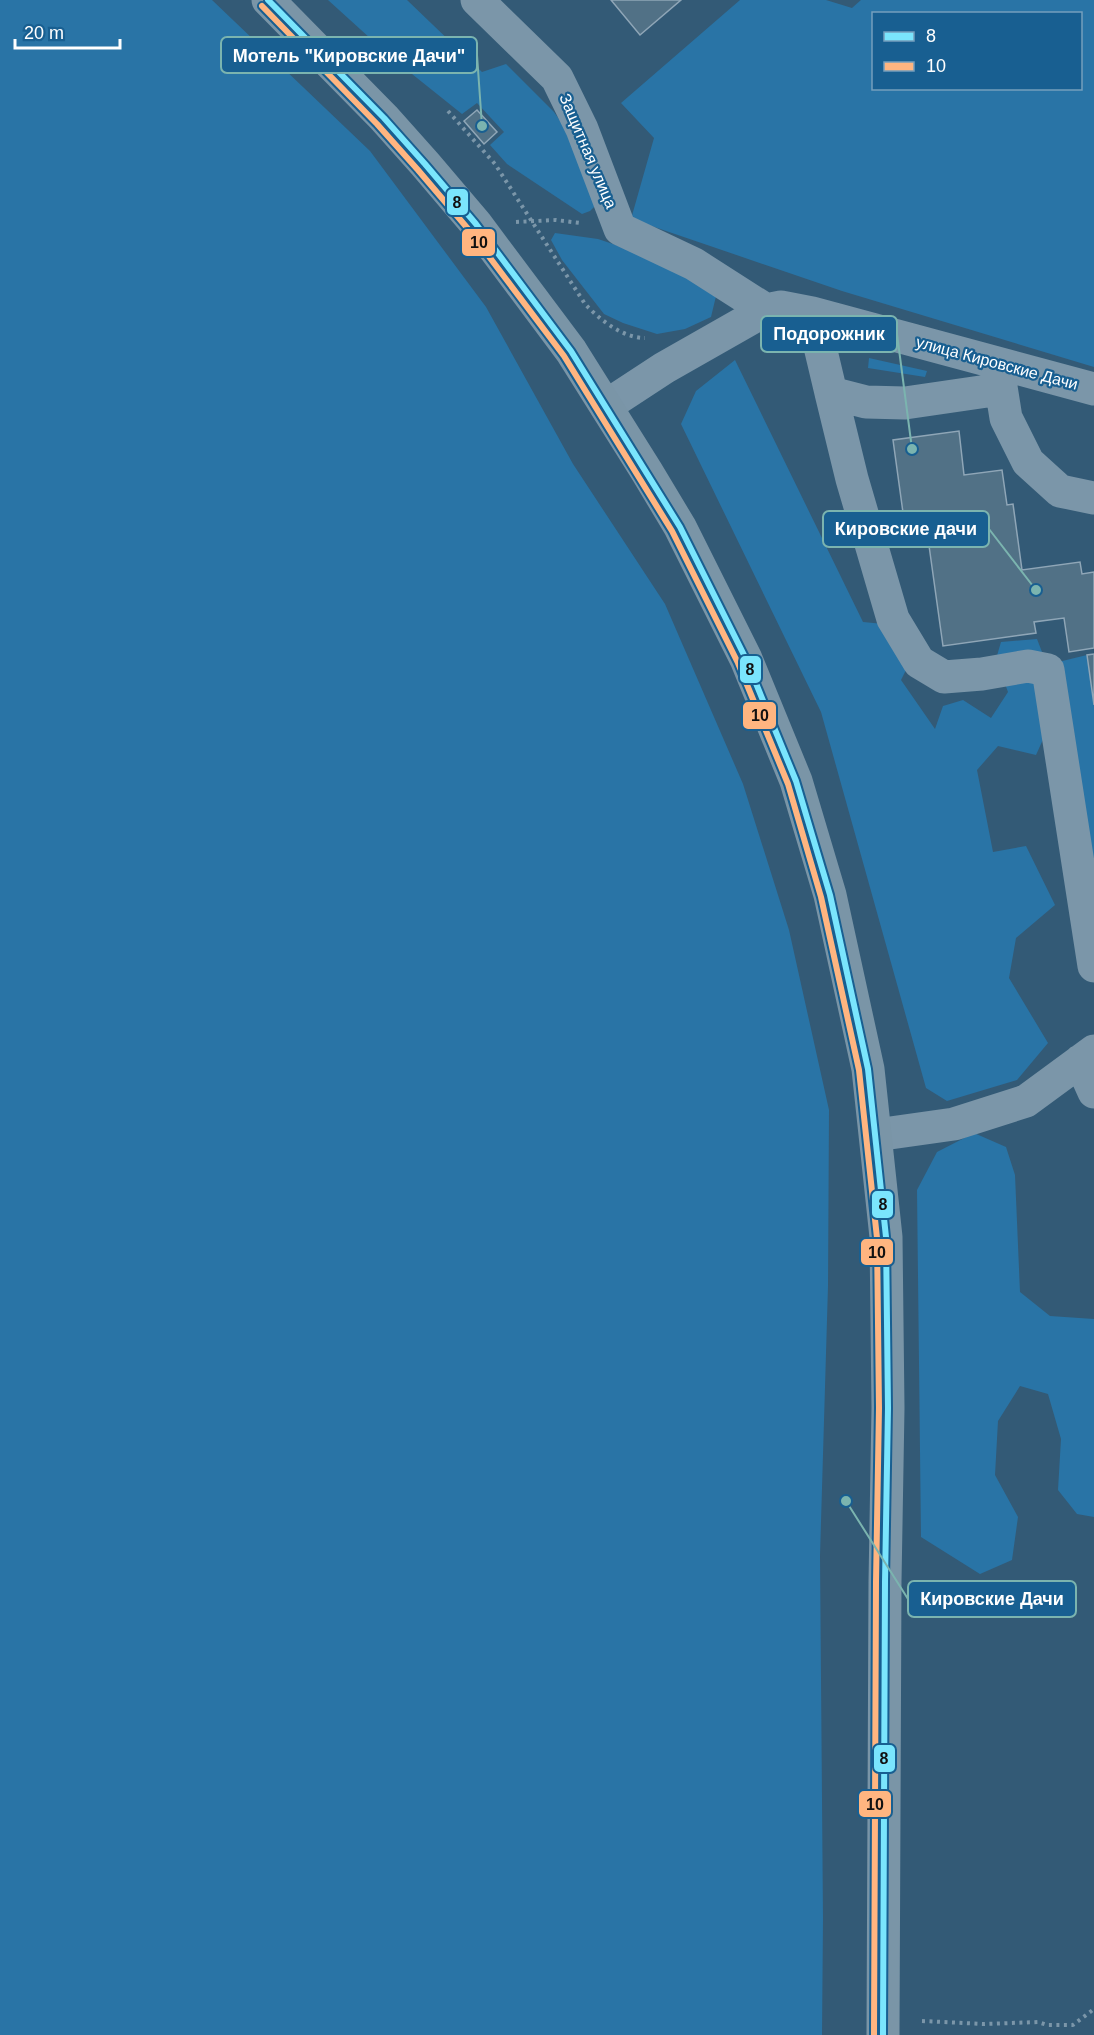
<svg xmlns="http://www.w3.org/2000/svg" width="1094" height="2035" viewBox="0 0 1094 2035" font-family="Helvetica,sans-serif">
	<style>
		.green { fill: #2974a6; fill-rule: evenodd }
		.building { fill: #517186; stroke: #8fa6b7; stroke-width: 1.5 }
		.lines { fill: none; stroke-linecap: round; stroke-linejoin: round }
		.path { stroke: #7b96a9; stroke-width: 4; stroke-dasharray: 3 4.5; stroke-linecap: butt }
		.minor { stroke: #7b96a9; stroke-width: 33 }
		.major { stroke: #7a95a7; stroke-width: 33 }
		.bus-1-casing { stroke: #185f91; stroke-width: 10 }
		.bus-2-casing { stroke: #185f91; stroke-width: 10 }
		.bus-1 { stroke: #7ae5fd; stroke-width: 6 }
		.bus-2 { stroke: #ffb580; stroke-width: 6 }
		.labels { text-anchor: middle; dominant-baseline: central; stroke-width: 4.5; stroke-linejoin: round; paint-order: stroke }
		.street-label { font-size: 16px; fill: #fff; stroke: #185f91 }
		.leader { fill: none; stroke: #7bb4af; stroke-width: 2 }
		.callout-dot { fill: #7bb4af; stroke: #185f91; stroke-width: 2 }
		.callout { fill: #185f91; stroke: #7bb4af; stroke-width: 2 }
		.callout-label { font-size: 18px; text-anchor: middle; font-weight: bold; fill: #fff }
		.line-badge { stroke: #185f91; stroke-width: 2 }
		.pale-badge-label { font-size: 16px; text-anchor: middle; font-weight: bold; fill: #111 }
	</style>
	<rect width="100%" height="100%" fill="#335a76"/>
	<path class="green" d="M0,0H212L370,151L486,307L573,464L665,604L743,784L789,930L829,1110L828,1286L820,1556L823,1919L822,2035H0Z
		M328,0H407L482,72L506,64L554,112L589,162L597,204L590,211L582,214L507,164L490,145L504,132L477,103L462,114L392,58Z
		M740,0H826L852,8L861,0H1094V367L842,291L631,219L654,138L621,103ZM874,14H1080V88H874Z
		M555,233L598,239L655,258L717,292L711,317L685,329L657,334L623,323L604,314L562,260L551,240Z
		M869,358L927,371L925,377L868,368Z
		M735,360L863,622L884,624L910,662L901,680L935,729L943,706L963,700L991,718L1008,692L996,659L1001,642L1037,639L1042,652L1032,672L1045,735L1036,755L998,746L977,770L993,852L1026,846L1055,905L1016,938L1009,978L1048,1043L1017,1080L947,1101L926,1088L821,712L681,424L696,391Z
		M1087,655L1094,705V882L1054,663Z
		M974,1133L1006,1147L1015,1175L1020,1292L1050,1316L1094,1319V1517L1077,1514L1058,1490L1061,1439L1048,1394L1020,1386L998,1421L995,1475L1018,1517L1012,1560L980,1574L921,1537L917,1190L937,1152Z"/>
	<path class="building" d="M611,0H681L640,35Z
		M477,110L497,132L484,144L464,121Z
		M959,431L964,475L1002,470L1007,505L1013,504L1022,570L1080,562L1082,574L1094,572V648L1069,652L1064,618L1034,622L1036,633L943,646L926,524L905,527L893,440Z
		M1094,654V705L1087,655Z"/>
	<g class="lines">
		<path class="path" d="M448,111L495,164L585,304C600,320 623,338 645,338
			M516,222L556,220L580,223
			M922,2021L984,2024L1038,2022L1047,2025H1073L1094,2009"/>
		<path class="minor" d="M477,0L557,78L582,129L620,229L694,264L766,310
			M812,313L831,393L866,402L905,403L1001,389
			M998,368L1006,418L1028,462L1060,491L1094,498
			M831,393L852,479L893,619L919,662L944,677L982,674L1028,666L1048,670L1094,966
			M606,406L664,368L766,310L781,307L812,313L1094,389
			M1080,1061L1094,1092
			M876,1135L954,1124L1026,1101L1094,1051"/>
		<path class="major" d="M268,0L384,118L425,164L476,224L571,351L647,472L680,527L746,659L796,781L830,895L868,1069L886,1237L888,1408L885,1582L883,2035"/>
		<defs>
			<path id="bus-1" d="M268,0L384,118L425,164L476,224L571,351L680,527L746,659L796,781L830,895L868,1069L886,1237L888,1408L885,1582L883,2035"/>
			<path id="bus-2" d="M262,6L377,124L418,170L469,230L564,356L672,531L738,663L788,784L821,897L859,1070L877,1238L879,1408L876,1582L874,2035"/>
		</defs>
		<use href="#bus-1" class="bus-1-casing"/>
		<use href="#bus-2" class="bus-2-casing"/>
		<use href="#bus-1" class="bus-1"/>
		<use href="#bus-2" class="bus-2"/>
	</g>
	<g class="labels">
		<g class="street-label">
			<text transform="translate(588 151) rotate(67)">Защитная улица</text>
			<text transform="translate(997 363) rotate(15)">улица Кировские Дачи</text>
		</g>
	</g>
	<path class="leader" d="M482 126L477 55M912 449L897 334M1036 590L989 529M846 1501L908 1599"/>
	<g class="callout-dot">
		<circle cx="482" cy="126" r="6"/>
		<circle cx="912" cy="449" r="6"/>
		<circle cx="1036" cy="590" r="6"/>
		<circle cx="846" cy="1501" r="6"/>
	</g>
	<g class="callout">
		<rect x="221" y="37" width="256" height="36" rx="6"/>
		<rect x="761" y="316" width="136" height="36" rx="6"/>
		<rect x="823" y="511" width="166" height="36" rx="6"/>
		<rect x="908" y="1581" width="168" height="36" rx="6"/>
	</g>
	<g class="callout-label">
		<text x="349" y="62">Мотель "Кировские Дачи"</text>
		<text x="829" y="340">Подорожник</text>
		<text x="906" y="535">Кировские дачи</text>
		<text x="992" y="1605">Кировские Дачи</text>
	</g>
	<g class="line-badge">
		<rect x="446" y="188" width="23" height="28" rx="6" fill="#7ae5fd"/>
		<rect x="461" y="228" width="35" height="29" rx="6" fill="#ffb580"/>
		<rect x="739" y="655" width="23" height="29" rx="6" fill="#7ae5fd"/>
		<rect x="742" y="701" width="35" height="29" rx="6" fill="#ffb580"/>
		<rect x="871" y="1190" width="23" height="29" rx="6" fill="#7ae5fd"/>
		<rect x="860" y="1238" width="34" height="28" rx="6" fill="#ffb580"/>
		<rect x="873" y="1744" width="23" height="29" rx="6" fill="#7ae5fd"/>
		<rect x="858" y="1790" width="34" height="28" rx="6" fill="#ffb580"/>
	</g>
	<g class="pale-badge-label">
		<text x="457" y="208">8</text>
		<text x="479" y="248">10</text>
		<text x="750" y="675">8</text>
		<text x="760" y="721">10</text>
		<text x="883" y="1210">8</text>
		<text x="877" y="1258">10</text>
		<text x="884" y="1764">8</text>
		<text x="875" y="1810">10</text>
	</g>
	<rect x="872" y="12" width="210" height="78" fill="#185f91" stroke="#749fbd" stroke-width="1.5"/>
	<rect x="884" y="32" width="30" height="9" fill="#7ae5fd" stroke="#749fbd" stroke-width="1.5"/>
	<text x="926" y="42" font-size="18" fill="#ffffff">8</text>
	<rect x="884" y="62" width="30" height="9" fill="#ffb580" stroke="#749fbd" stroke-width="1.5"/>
	<text x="926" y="72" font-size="18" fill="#ffffff">10</text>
	<path d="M15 39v9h105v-9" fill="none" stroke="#ffffff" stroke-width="3"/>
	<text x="24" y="39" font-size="18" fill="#ffffff" stroke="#185f91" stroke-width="4.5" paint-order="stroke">20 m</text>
</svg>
